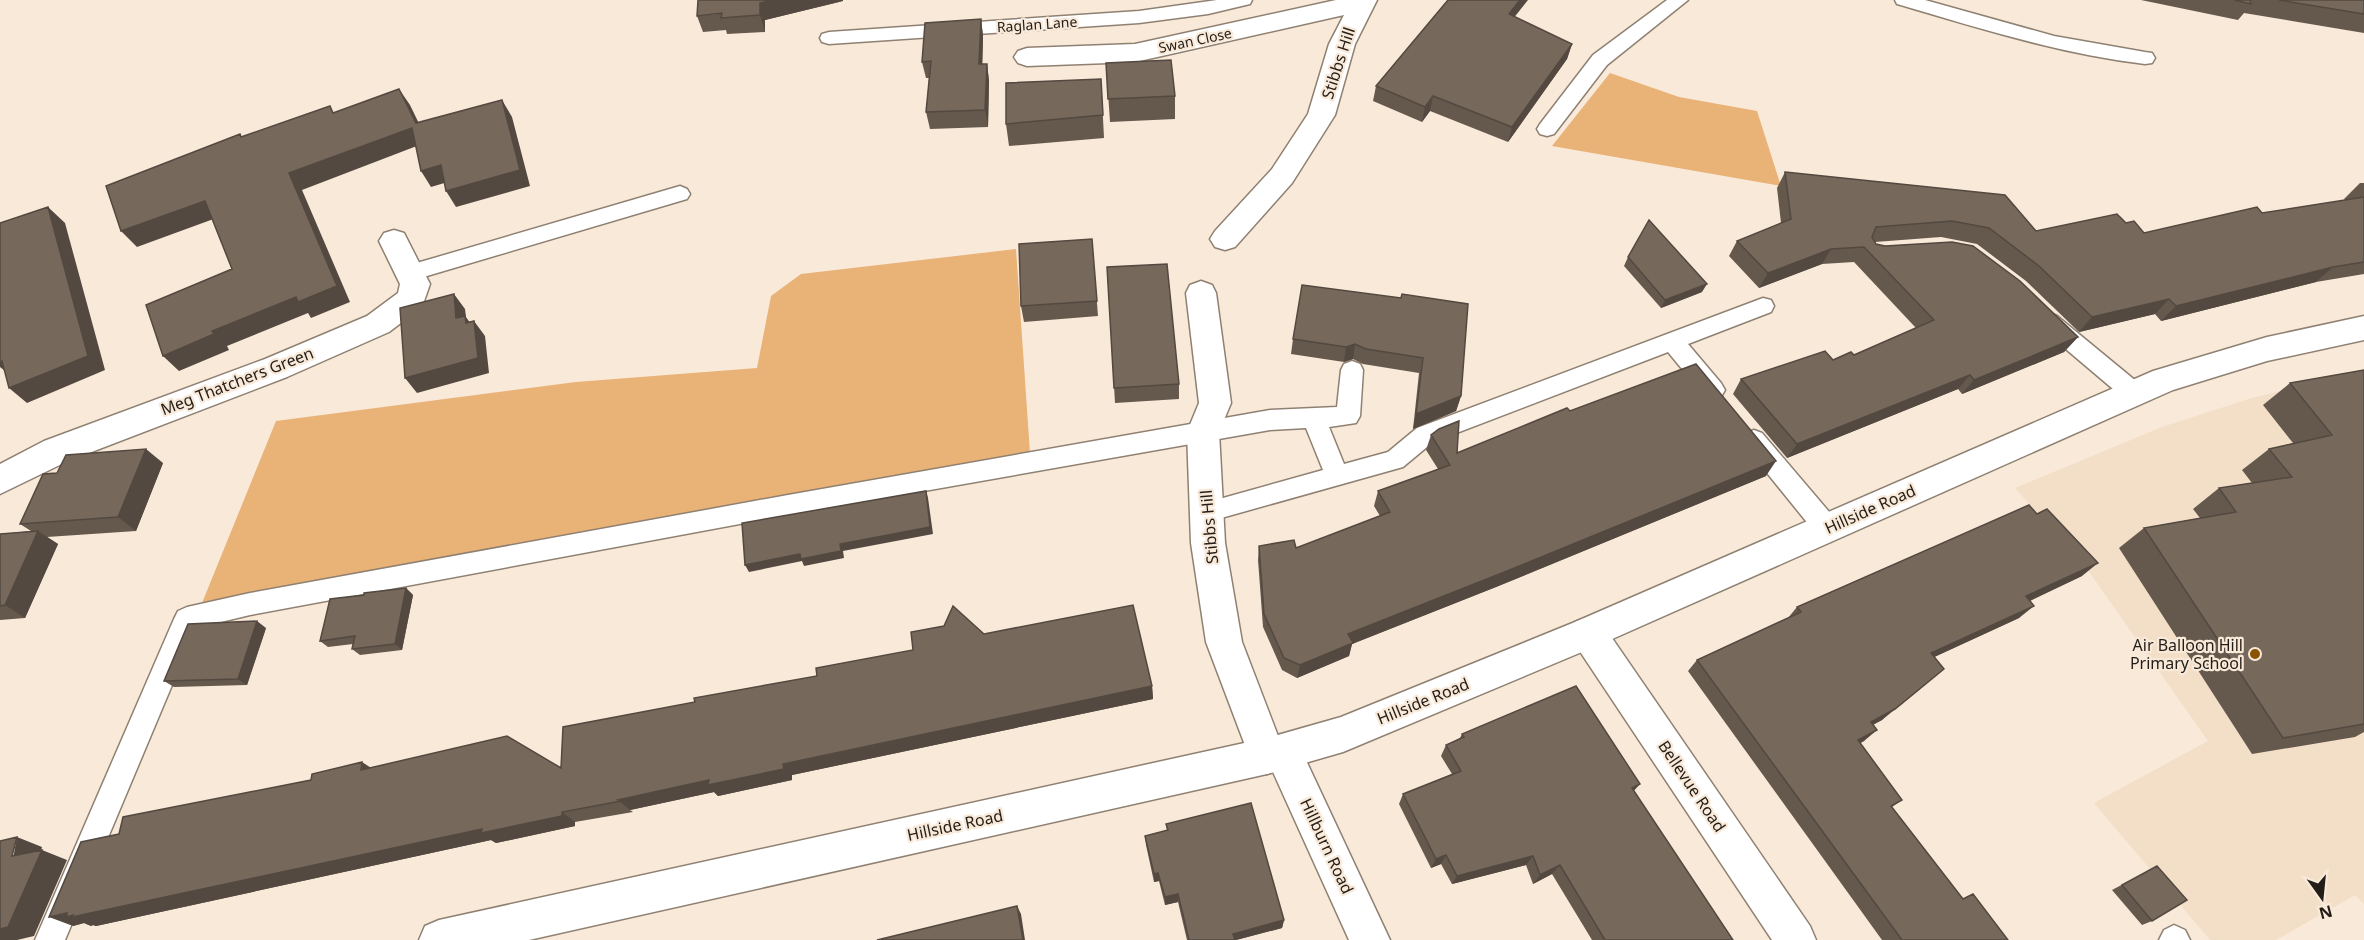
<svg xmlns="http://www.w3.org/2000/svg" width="2364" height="940" viewBox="0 0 2364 940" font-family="'Noto Sans',sans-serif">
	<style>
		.built { fill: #f3dec8 }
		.green { fill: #e9b277 }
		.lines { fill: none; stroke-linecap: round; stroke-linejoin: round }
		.service-casing { stroke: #8f8172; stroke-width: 3 }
		.minor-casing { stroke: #8f8172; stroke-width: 3 }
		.tertiary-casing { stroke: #8f8172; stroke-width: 3 }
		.service { fill: #fff; fill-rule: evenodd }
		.minor { fill: #fff; fill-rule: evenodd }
		.tertiary { fill: #fff; fill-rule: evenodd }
		.wall { fill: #65594e }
		.shaded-wall { fill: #534940 }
		.building { fill: #76685b; stroke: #534940; stroke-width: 1.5 }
		.poi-dot { fill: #895301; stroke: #f9e9d9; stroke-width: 2 }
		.labels { text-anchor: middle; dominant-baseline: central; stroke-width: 4.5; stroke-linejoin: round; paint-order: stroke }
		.far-street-label { font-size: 14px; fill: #231d17; stroke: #f9e9d9 }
		.street-label { font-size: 16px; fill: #231d17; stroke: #f9e9d9 }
		.poi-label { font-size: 16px; fill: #231d17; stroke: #f9e9d9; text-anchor: end }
	</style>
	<rect width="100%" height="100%" fill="#f9e9d9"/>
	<path class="built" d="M2364,371V904L2355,895L2276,940H2210L2094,803L2208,741L2085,566L2015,488L2162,427L2252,398Z"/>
	<path class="green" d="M1610,73L1679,97L1757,111L1781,186L1552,146Z
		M1016,249L1030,453L202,603L276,421L576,382L757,368L771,296L801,274Z"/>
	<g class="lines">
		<defs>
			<path id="service" d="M1217,0H1252L1250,4L1208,14L1139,23L829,44L822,42L820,38L822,34L829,32L1139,11Z
				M1667,0H1688L1607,65L1554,134L1547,136L1540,134L1537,129L1540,124L1593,55Z
				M1895,0H1925L2054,36L2145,52L2152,53L2155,58L2152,63L2145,64C2060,54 1979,28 1897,4Z
				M680,186L687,189L690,194L687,199L410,281L402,279L399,273L402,267L410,265Z
				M1763,298L1771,300L1774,306L1771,312L1688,344L1721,383L1725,390L1721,397L1713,399L1705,397L1668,352L1433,442L1403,467L1207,522L1198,519L1195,512L1198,505L1323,470L1306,428L1270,430L788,515L250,615L196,628L65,940H35L174,619L178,611L187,607L250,593L788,495L1270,410L1337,407L1341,370L1344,364L1352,361L1360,364L1363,370L1360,416L1356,423L1329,427L1344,464L1388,452L1417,428Z
				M2049,313L2057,316L2142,386L2146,393L2142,400L2134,402L2126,400L2041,328L2038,322L2041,316Z
				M1754,430L1762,433L1836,520L1839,528L1836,536L1827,539L1818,536L1746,447L1742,440L1746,433Z
				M2174,925L2185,930L2190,940H2159L2164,930Z"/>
			<path id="minor" d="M1336,0H1377L1355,44L1335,115L1292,183L1235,247L1225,250L1215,247L1210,239L1215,231L1272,169L1308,114L1329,44L1344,15L1135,62L1027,66L1018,63L1014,57L1018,51L1027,48L1135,44Z
				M394,230L404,233L430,284L422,307L389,332L287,377L68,461L0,494V464L44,441L265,359L367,316L398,293L400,284L379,241L384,233Z
				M1201,281L1212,285L1216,293L1231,403L1219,432L1225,543L1242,642L1278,736L1283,734L1296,739L1390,940H1349L1273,772L1267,774L1254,769L1206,642L1191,543L1187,432L1199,403L1186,293L1190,285Z
				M1588,617L1601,622L1810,926L1816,940H1772L1575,644L1570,633L1575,622Z"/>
			<path id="tertiary" d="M2364,316V340L2267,361L2173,390L1601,644L1343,752L1267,774L529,940H419L425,926L439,920L1267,738L1341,717L1575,622L2153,371L2267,337Z"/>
		</defs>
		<use href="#service" class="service-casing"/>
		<use href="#minor" class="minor-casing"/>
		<use href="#tertiary" class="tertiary-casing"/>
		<use href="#service" class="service"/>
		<use href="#minor" class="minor"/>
		<use href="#tertiary" class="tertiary"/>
	</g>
	<path class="wall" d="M2141,0H2364V33L2244,13L2238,20Z
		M843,1L765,20V32L727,34L726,30L703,32L697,16Z
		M1515,17L1572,44L1567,59L1508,142L1430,111L1422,122L1373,101L1376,86Z
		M981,19L983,36L982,64H987L989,81L988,127L930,129L926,112L929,78H926L922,62Z
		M1106,63L1175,96V119L1110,122Z
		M1101,79L1104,138L1009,146L1006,124Z
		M1785,172L2036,231L2126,223L2144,233L2262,213L2345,200L2344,199L2360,183H2364V274L2316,282L2161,321L2155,314L2079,332L2026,281L1977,244L1941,237L1875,242L1876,244L2078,337L2064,352L1962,394L1958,389L1787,458L1733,394L1741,379L1854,355L1916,328L1854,262L1822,264L1759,288L1729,256L1737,241L1781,223L1777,188Z
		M1092,239L1098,316L1024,322L1021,306Z
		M1628,257L1702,292L1661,308L1624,266Z
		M1107,267L1179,384V399L1115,403Z
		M1401,298L1461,396L1456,411L1413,429L1419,373L1363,364L1353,359L1344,362L1291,354L1293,339Z
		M2364,370V732L2355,737L2252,754L2119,548L2144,528L2200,518L2193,509L2219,488L2252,483L2242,470L2269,449L2293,443L2263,405L2290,383Z
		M1570,411L1766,476L1496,587L1352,644L1349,656L1297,678L1282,670L1263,627L1258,560L1259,546L1296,548L1380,516L1374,506L1378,491L1438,469L1426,450L1431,435L1457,453Z
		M163,463L136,531L47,537L58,544L25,618L0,620V534L31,531L20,524Z
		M2082,576L2030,601L2019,618L1934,657L1882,720L1873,725L1864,741L1860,743L1902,800L1892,807L1963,899L2008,940H1882L1688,671L1697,660L1788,618L1797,607Z
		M406,588L413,595L402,650L360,655L352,649L353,644L328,647L320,641L364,595Z
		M266,628L247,685L174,687L164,681Z
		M984,634L1152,686L1153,699L792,775V780L718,796L714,792L630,810L633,812L575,822V826L496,843L491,840L96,926L93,925L91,926L84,923L73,926L119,834L311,780L370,768H561L695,702L817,676L913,650Z
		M1462,734L1634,791L1733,940H1592L1552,874L1533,884L1526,865L1452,884L1441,864L1431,868L1399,804L1403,794L1452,774L1441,756L1446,745L1460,738Z
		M1166,824L1284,920L1282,928L1236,940H1187L1178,902L1165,905L1159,881L1154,882L1146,845L1145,836L1167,831Z
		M2157,866L2152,921L2142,925L2112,890Z"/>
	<path class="shaded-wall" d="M772,0H843V1L765,20V32L760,15V3Z
		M1520,0H1528L1505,29L1509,14Z
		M981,19L983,36L982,81L979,64Z
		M1572,44L1567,59L1508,142L1512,127Z
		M987,64L989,81L988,127L985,110Z
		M399,89L410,105L427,140L416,123Z
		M1433,96L1430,111L1422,122L1425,107Z
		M502,100L512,117L530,186L456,207L446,191Z
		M412,128L422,144L302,190L350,302L311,318L308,313L227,346L229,350L179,371L163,356L212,331L289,173Z
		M441,165L451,181L431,187L421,171Z
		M205,201L219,217L137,247L121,231Z
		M48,207L65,223L105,370L27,403L9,388Z
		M1831,249L1822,264L1759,288L1768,273Z
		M2333,267L2316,282L2161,321L2176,306Z
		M1707,284L1702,292L1661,308L1665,300Z
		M454,294L465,309L466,317L475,330L474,321L485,336L489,373L417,393L405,378L456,318Z
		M2169,299L2155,314L2079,332L2092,317Z
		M2078,337L2064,352L1962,394L1974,380Z
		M1355,344L1353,359L1344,362L1346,347Z
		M2,361L14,378L0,367V362Z
		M1970,375L1958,389L1787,458L1797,444Z
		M1461,396L1456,411L1413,429L1416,414Z
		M146,449L163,463L136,531L118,517Z
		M1776,461L1766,476L1496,587L1352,644L1349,656L1297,678L1300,665L1348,634Z
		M926,491L928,498L933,534L843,551L844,558L804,566L802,561L749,572L745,565L840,544Z
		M38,531L58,544L25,618L5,605Z
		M2098,563L2082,576L2012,609L2026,596Z
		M406,588L413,595L402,650L395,644Z
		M2034,606L2019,618L1917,665L1931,653Z
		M257,621L266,628L247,685L238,679Z
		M1944,669L1882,720L1858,732L1871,722Z
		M1152,686L1153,699L792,775V780L718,796L714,792L630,810L618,800Z
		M1877,730L1864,741L1846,751L1858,740Z
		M362,762L379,773L361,770Z
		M1640,784L1631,794L1632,788Z
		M562,812L575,822V826L496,843L491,840L96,926L93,925L91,926L84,923L73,926L49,917Z
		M17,837L42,847L40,855L42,850L67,860L34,936L17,940H0V929Z
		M1446,855L1441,864L1431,868L1436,859Z
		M1533,856L1526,865L1452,884L1457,876Z
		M1560,865L1552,874L1533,884L1540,875Z
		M1158,873L1159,881L1154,882V874Z
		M1178,894V902L1165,905V897Z
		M1017,906L1021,914L1025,940H1023Z
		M1284,920L1282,928L1236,940H1232L1233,934Z"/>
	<path class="building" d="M698,0H772L760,3V15L721,18L722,13L697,16Z
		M1448,0H1520L1509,14L1572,44L1512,127L1433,96L1425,107L1376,86Z
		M2234,0H2250L2251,4Z
		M2279,0H2364V14Z
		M981,19L979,64H987L985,110L926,112L931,61L922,62L925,23Z
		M1171,60L1175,96L1108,99L1106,63Z
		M1101,79L1103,115L1006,124V83Z
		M399,89L416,123L502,100L520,170L446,191L441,165L421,171L412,128L289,173L337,286L298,302L296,297L212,331L214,334L163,356L146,305L232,269L205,201L121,231L106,186L240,134L241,137L330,106L333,113Z
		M1785,172L2005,195L2036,231L2117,214L2126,223L2134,221L2144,233L2257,207L2262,213L2364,197V262L2333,267L2176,306L2169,299L2092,317L2039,266L1989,228L1952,221L1876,227L1872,237L1876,244L1885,246L1952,242L1973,246L2020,281L2078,337L1974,380L1970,375L1797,444L1741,379L1825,351L1833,360L1851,352L1854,355L1934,320L1864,247L1831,249L1768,273L1737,241L1791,219Z
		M48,207L88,356L9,388L2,361L0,362V223Z
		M1649,220L1707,284L1665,300L1628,257Z
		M1092,239L1097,301L1021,306L1019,244Z
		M1167,264L1179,384L1114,388L1107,267Z
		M1302,285L1401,298L1402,294L1468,304L1461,396L1416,414L1423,358L1366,349L1355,344L1346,347L1293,339Z
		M454,294L456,318L465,316L466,323L474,321L478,358L405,378L400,308Z
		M1696,364L1776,461L1502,573L1348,634L1353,643L1300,665L1284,658L1264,614L1259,546L1294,540L1296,548L1390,512L1378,491L1450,465L1431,435L1439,429L1459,421L1457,453L1567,408L1570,411Z
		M2364,370V724L2283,738L2144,528L2236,512L2219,488L2292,477L2269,449L2332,435L2290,383Z
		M146,449L118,517L20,524L43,474L57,473L66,455Z
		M926,491L930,527L840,544L841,551L801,559L800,554L745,565L742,523Z
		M2029,505L2037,514L2047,509L2098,563L2026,596L2034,606L1931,653L1944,669L1895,709L1871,722L1877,730L1858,740L1902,800L1891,806L1963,899L1973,894L2008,940H1902L1697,660L1801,612L1797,607Z
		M38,531L5,605L0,606V534Z
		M406,588L395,644L352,649L355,636L320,641L330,599L364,595V593Z
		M1133,605L1152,686L783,764L784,769L708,785L709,780L618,800L621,801L562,812V816L481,833L482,829L72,917L73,915L67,917V913L49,917L81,842L119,834L123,817L311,780L312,774L362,762L361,770L507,736L561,768L563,727L695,702L694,698L817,676L816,668L913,650L911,632L944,626L953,606L984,634Z
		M257,621L238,679L164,681L188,624Z
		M1576,686L1640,784L1632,788L1733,940H1605L1560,865L1540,875L1533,856L1457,876L1446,855L1436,859L1403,794L1461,771L1446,745L1464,737L1462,734Z
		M1251,803L1284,920L1233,934L1235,940H1189L1178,894L1165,897L1158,873L1154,874L1145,836L1168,830L1166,824Z
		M17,837L12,856L42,850L8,927L0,929V841Z
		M2157,866L2187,900L2152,921L2122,885Z
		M1017,906L1023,940H877Z"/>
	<circle class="poi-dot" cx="2255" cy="654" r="6"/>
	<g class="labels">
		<g class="far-street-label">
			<text transform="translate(1037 24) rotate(-4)">Raglan Lane</text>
			<text transform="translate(1195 40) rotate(-12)">Swan Close</text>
		</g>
		<g class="street-label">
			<text transform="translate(1338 63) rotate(-72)">Stibbs Hill</text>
			<text transform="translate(237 381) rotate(-21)">Meg Thatchers Green</text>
			<text transform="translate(1870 509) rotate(-24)">Hillside Road</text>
			<text transform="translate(1209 527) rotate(-95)">Stibbs Hill</text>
			<text transform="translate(1423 701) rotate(-22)">Hillside Road</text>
			<text transform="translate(1692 786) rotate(56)">Bellevue Road</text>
			<text transform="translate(955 825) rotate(-12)">Hillside Road</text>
			<text transform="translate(1327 846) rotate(65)">Hillburn Road</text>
		</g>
		<g class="poi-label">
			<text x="2243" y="645">Air Balloon Hill<tspan x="2243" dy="18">Primary School</tspan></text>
		</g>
	</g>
	<g transform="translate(2322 898) rotate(165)" stroke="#f9e9d9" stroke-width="4.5" paint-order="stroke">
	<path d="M0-4.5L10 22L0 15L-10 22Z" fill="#231d17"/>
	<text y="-9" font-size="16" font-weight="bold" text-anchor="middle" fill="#231d17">N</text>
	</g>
</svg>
